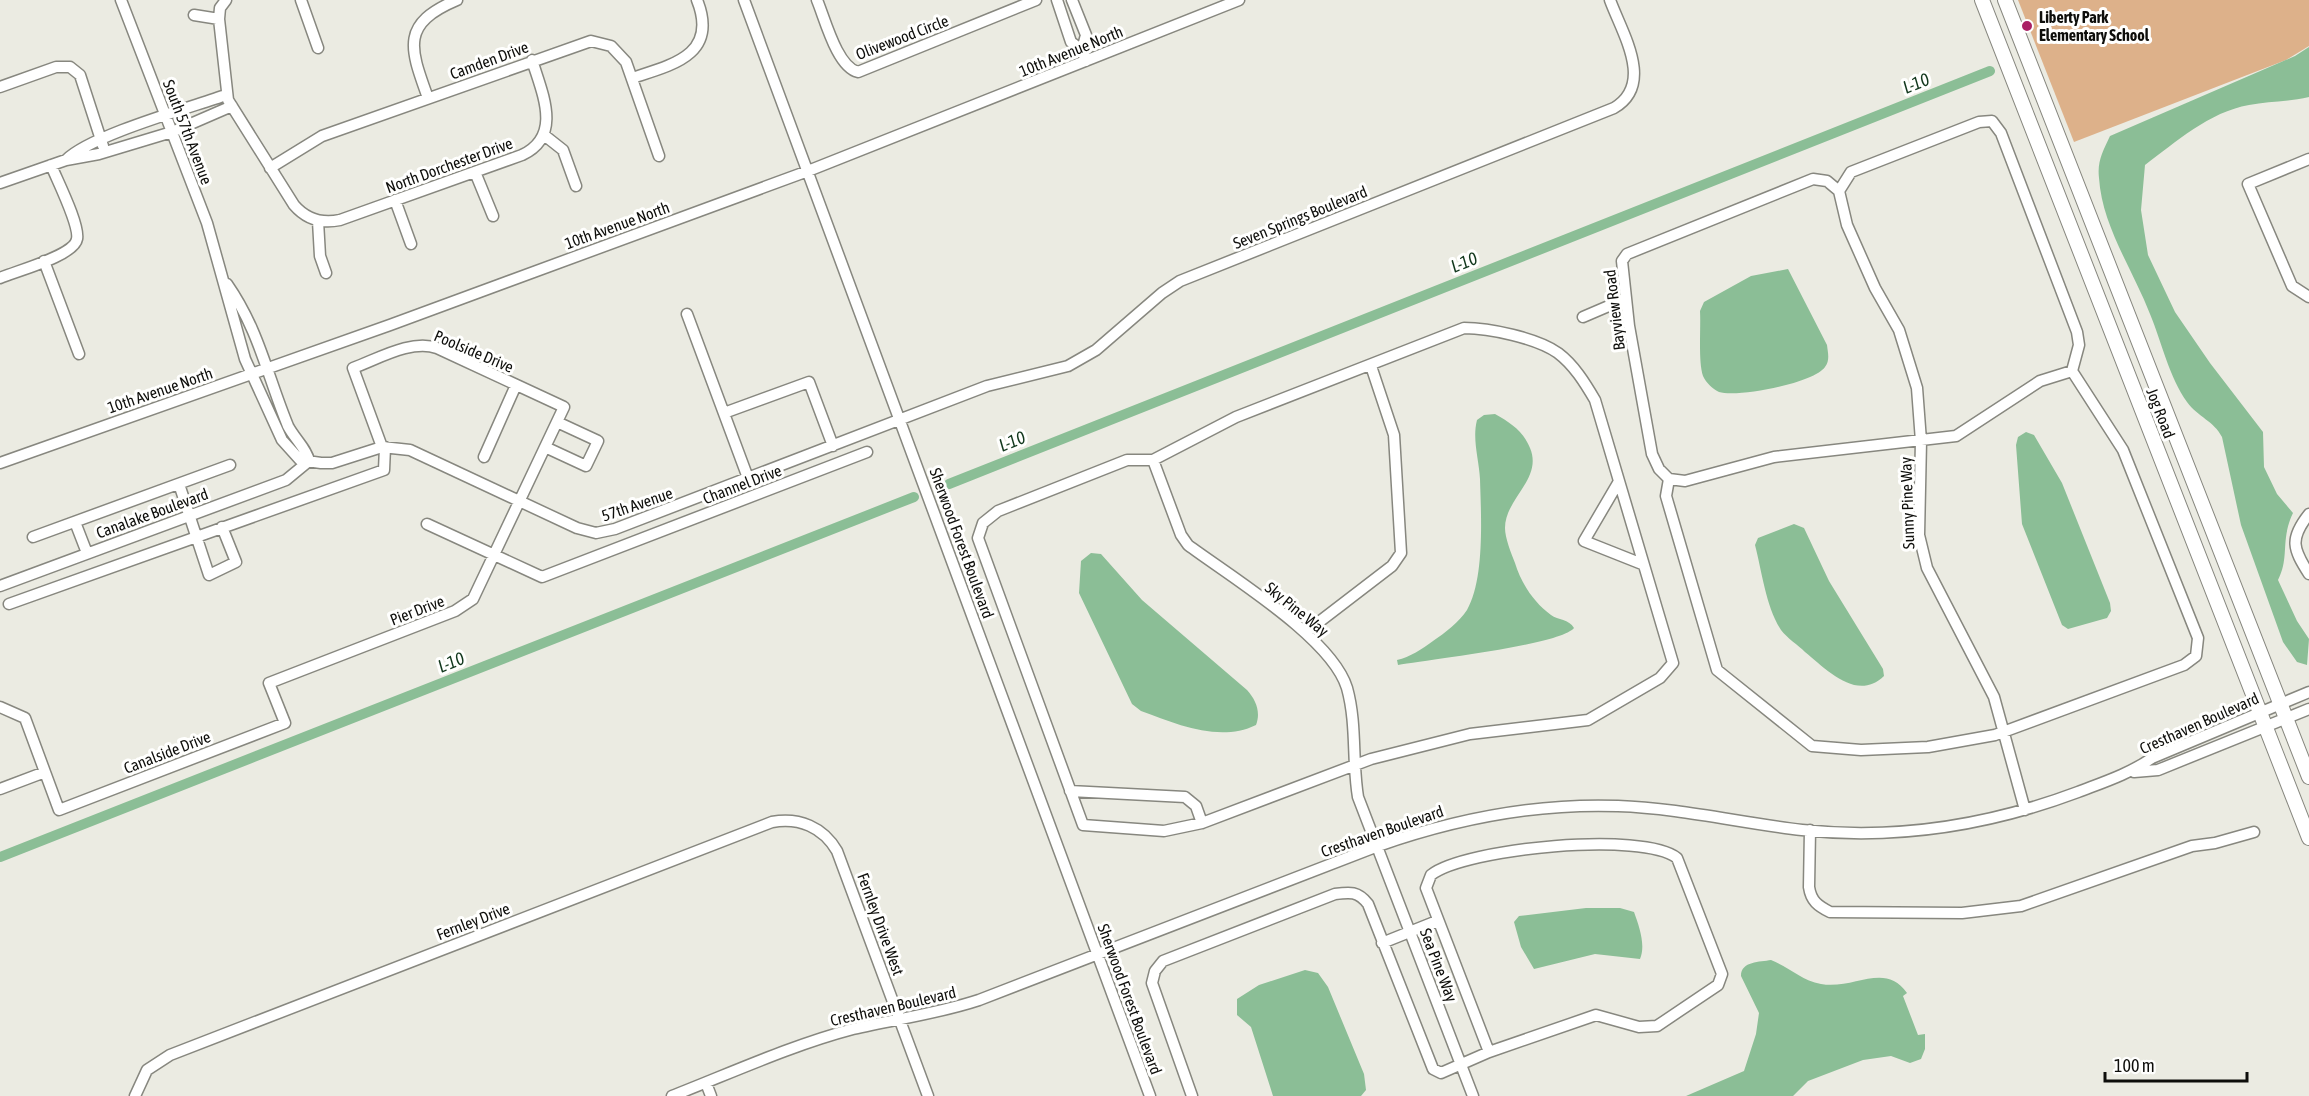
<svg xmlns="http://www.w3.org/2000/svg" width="2309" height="1096" viewBox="0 0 2309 1096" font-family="'Asap Condensed',sans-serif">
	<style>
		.green { fill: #ddb18a }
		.water { fill: #8bbe96 }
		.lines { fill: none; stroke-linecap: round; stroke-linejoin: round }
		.canal { stroke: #8bbe96; stroke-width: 10 }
		.minor-casing { stroke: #87877f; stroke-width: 13 }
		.major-casing { stroke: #87877f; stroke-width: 16 }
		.minor { stroke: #fff; stroke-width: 10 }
		.major { stroke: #fff; stroke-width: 14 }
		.poi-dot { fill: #aa2064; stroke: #fffffe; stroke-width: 2 }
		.labels { text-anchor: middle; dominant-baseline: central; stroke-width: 6; stroke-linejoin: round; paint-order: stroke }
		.poi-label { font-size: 16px; font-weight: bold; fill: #0e0e0b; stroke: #fffffe; text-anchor: start }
		.street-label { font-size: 16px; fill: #0e0e0b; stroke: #fffffe }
		.water-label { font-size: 18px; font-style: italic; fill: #11371c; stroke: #fffffe }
	</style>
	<rect width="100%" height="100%" fill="#ebebe2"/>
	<path class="green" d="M2018,0H2309V46L2286,60L2074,142Z"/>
	<path class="water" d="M2309,47V97C2289,102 2269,101 2249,105C2209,112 2176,142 2145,165L2141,210L2148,255L2175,312L2210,363L2263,432L2264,467L2277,494L2293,513C2280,540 2290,557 2278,580L2297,621L2309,639L2307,665L2297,662L2283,642L2241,525L2222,437C2214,421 2198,417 2187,402C2169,377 2162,343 2150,314C2133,270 2102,226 2099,178C2097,161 2103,151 2110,136L2295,56Z
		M1788,269L1827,345C1828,354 1830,360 1825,367C1814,383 1738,398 1719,392C1713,389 1706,383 1703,376C1698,361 1701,328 1700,311L1704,302L1751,276Z
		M1495,414C1511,423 1523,431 1530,448C1543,479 1505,498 1505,528C1505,538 1511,553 1515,563C1521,583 1534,603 1551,615C1558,620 1569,619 1574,628C1560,645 1427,660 1398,665L1397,660C1410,657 1422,649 1433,641C1445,633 1459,622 1467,610C1485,579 1481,514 1480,479C1479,459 1472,439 1477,420L1484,415Z
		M2026,432L2034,435L2062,483L2110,603L2111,611L2107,618L2068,629L2062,625L2022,524L2016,445L2018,437Z
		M1794,524L1804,528L1829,581L1883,669L1884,676C1857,702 1827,670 1805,652C1798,645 1787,638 1781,630C1766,607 1762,572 1755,545L1758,538Z
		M1091,553L1101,554L1142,600L1247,690C1256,700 1261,712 1256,725C1219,743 1177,724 1141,711L1132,704L1079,593L1081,561Z
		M1586,908H1620L1634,912C1639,926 1646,945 1640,959L1595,954L1534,969L1521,947L1514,922L1519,916Z
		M1771,960C1789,967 1801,980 1821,984C1854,990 1885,961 1907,993L1903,996L1918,1035L1925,1034V1049L1921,1059L1910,1063L1891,1056L1863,1060L1808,1081L1793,1096H1686L1744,1071L1756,1034L1759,1013L1741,976C1741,961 1760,962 1771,960Z
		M1305,970L1318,973L1328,987L1364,1074L1366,1090L1361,1096H1273L1251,1027L1237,1015V999L1259,985Z"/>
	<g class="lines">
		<path class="canal" d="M949,484L1990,71
			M0,857L914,497"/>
		<defs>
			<path id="minor" d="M121,0L207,223L245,359L282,440L300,460L321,463H332L382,447L410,450L577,528L596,533L615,529L987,386L1068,366L1096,350L1162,293L1180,281L1614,108C1655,84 1622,33 1610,0
				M226,0L220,8L219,19L228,100L294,205C306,219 321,224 340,220L522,155C563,136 542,93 532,60
				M301,0L318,48
				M744,0L1150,1096
				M817,0C825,19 837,67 858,72L1036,0
				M1057,0L1071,42L1082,50
				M1072,0L1086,35L1082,50L1086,61
				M194,15L219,19
				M632,78C672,65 719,55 697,0
				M0,87L56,67H70L80,75L103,146
				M428,98C410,48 400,24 457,0
				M544,135L563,150L576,186
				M2309,159L2248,184L2292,286L2309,297
				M66,160C91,135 189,108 226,95
				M270,168L322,136L591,41L611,46L626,62L659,156
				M475,172L493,216
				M0,183L66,160L99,154L172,132L232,106
				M1839,191L1847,225L1875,288L1899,330L1917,388L1921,441L1919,535L1927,568L1994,697L2025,810
				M395,200L411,244
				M318,221L320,256L326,273
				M44,261L79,354
				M0,278C16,271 74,256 77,239C80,225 57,180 51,165
				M227,284C259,330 267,375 288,426C294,438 307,449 309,461
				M687,314L748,478
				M1583,317L1625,299
				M1464,328C1489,328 1537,338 1558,353C1574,365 1585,383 1595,400L1673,663L1660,678L1588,720L1470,734L1371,759L1202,823L1164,831L1083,825L978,538L983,523L998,511L1127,460H1153L1236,417Z
				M724,413L809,382L833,446
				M545,447L586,466L598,441L557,422
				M484,457L516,385
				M1153,460L1181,535L1188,545C1231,577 1332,638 1347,688C1357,724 1352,761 1358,797L1473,1096
				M0,463L390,325L808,171L1239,0
				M1669,479L1666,496L1717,670L1812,746L1861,750L1928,747L1995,735L2184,665L2196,656L2198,638L2123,450L2072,371
				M1669,479L1685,481L1774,457L1956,436L2040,381L2072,371L2079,345L2077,332L2001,133L1992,121L1979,122L1851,172L1839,191
				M1669,479L1659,469L1652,454L1629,326L1622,261L1627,254L1813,179L1827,181L1839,191
				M1618,483L1584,541L1642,564
				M179,484L209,575L236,562L222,527
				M2309,514C2289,539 2293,549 2309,574
				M75,522L87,553
				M427,524L542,577L867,452
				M33,537L230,465
				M0,586L286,480L309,461
				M9,604L384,470L385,447
				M1306,632L1392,566L1401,553L1394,435L1371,366
				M0,707L25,718L59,810L285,723L269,683L455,611L473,599L564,407L437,348C411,339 378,359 353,368L382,447
				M2134,772L2158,770L2309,709
				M0,789L45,772
				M1070,791L1185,797L1196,806L1202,823
				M1810,830L1809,887C1811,901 1818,906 1830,912L1962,913L2021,906L2192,846L2215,843L2254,832
				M1382,943L1437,921
				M706,1083L711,1096
				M135,1096L147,1070L170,1055L772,822C799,817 823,827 837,851L928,1096
				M672,1096C731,1073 792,1045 853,1029C895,1019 937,1014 979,1000L1378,846C1455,819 1536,803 1618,806C1679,808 1741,823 1802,830C1896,840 1990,825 2078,792C2104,782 2129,774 2152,758L2309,692
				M1192,1096L1152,983L1155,971L1163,961L1335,894C1350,892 1358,891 1368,904L1433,1069L1441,1073L1489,1052L1596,1015L1639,1027L1657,1026L1718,985L1722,974L1677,858C1644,831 1465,848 1431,875L1426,888L1489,1052"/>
			<path id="major" d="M1982,0L2309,838
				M2005,0L2309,777"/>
		</defs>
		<use href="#minor" class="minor-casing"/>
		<use href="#major" class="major-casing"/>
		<use href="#minor" class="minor"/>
		<use href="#major" class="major"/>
	</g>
	<circle class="poi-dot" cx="2027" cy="26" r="6"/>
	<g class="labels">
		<g class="poi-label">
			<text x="2039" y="17">Liberty Park<tspan x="2039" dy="18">Elementary School</tspan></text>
		</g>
		<g class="street-label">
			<text transform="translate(902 37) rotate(-21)">Olivewood Circle</text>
			<text transform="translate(1071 51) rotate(-22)">10th Avenue North</text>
			<text transform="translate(489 60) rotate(-20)">Camden Drive</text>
			<text transform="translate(188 132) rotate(69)">South 57th Avenue</text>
			<text transform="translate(449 165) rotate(-20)">North Dorchester Drive</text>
			<text transform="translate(1300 217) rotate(-22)">Seven Springs Boulevard</text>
			<text transform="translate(617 225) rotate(-20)">10th Avenue North</text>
			<text transform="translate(1614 310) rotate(-97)">Bayview Road</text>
			<text transform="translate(474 351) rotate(23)">Poolside Drive</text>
			<text transform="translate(160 390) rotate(-19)">10th Avenue North</text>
			<text transform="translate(2161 413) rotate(69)">Jog Road</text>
			<text transform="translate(742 484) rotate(-21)">Channel Drive</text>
			<text transform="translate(1907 503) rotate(-92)">Sunny Pine Way</text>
			<text transform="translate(637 504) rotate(-19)">57th Avenue</text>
			<text transform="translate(152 513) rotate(-20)">Canalake Boulevard</text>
			<text transform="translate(962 543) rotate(70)">Sherwood Forest Boulevard</text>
			<text transform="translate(1297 609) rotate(39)">Sky Pine Way</text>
			<text transform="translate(417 610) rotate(-21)">Pier Drive</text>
			<text transform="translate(2199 723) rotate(-24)">Cresthaven Boulevard</text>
			<text transform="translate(167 752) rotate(-21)">Canalside Drive</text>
			<text transform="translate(1382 831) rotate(-19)">Cresthaven Boulevard</text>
			<text transform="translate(473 921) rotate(-21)">Fernley Drive</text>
			<text transform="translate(881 924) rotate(70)">Fernley Drive West</text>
			<text transform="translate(1439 965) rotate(69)">Sea Pine Way</text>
			<text transform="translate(1130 999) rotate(70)">Sherwood Forest Boulevard</text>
			<text transform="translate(893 1006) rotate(-13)">Cresthaven Boulevard</text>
		</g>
		<g class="water-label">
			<text transform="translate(1916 83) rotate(-22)">L-10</text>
			<text transform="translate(1464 262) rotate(-22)">L-10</text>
			<text transform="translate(1012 441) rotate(-22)">L-10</text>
			<text transform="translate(451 662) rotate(-22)">L-10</text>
		</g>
	</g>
	<path d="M2105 1072v9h142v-9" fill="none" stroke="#0e0e0b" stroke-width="3"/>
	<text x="2114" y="1072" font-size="18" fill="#0e0e0b" stroke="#fffffe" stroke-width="4.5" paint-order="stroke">100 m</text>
</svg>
